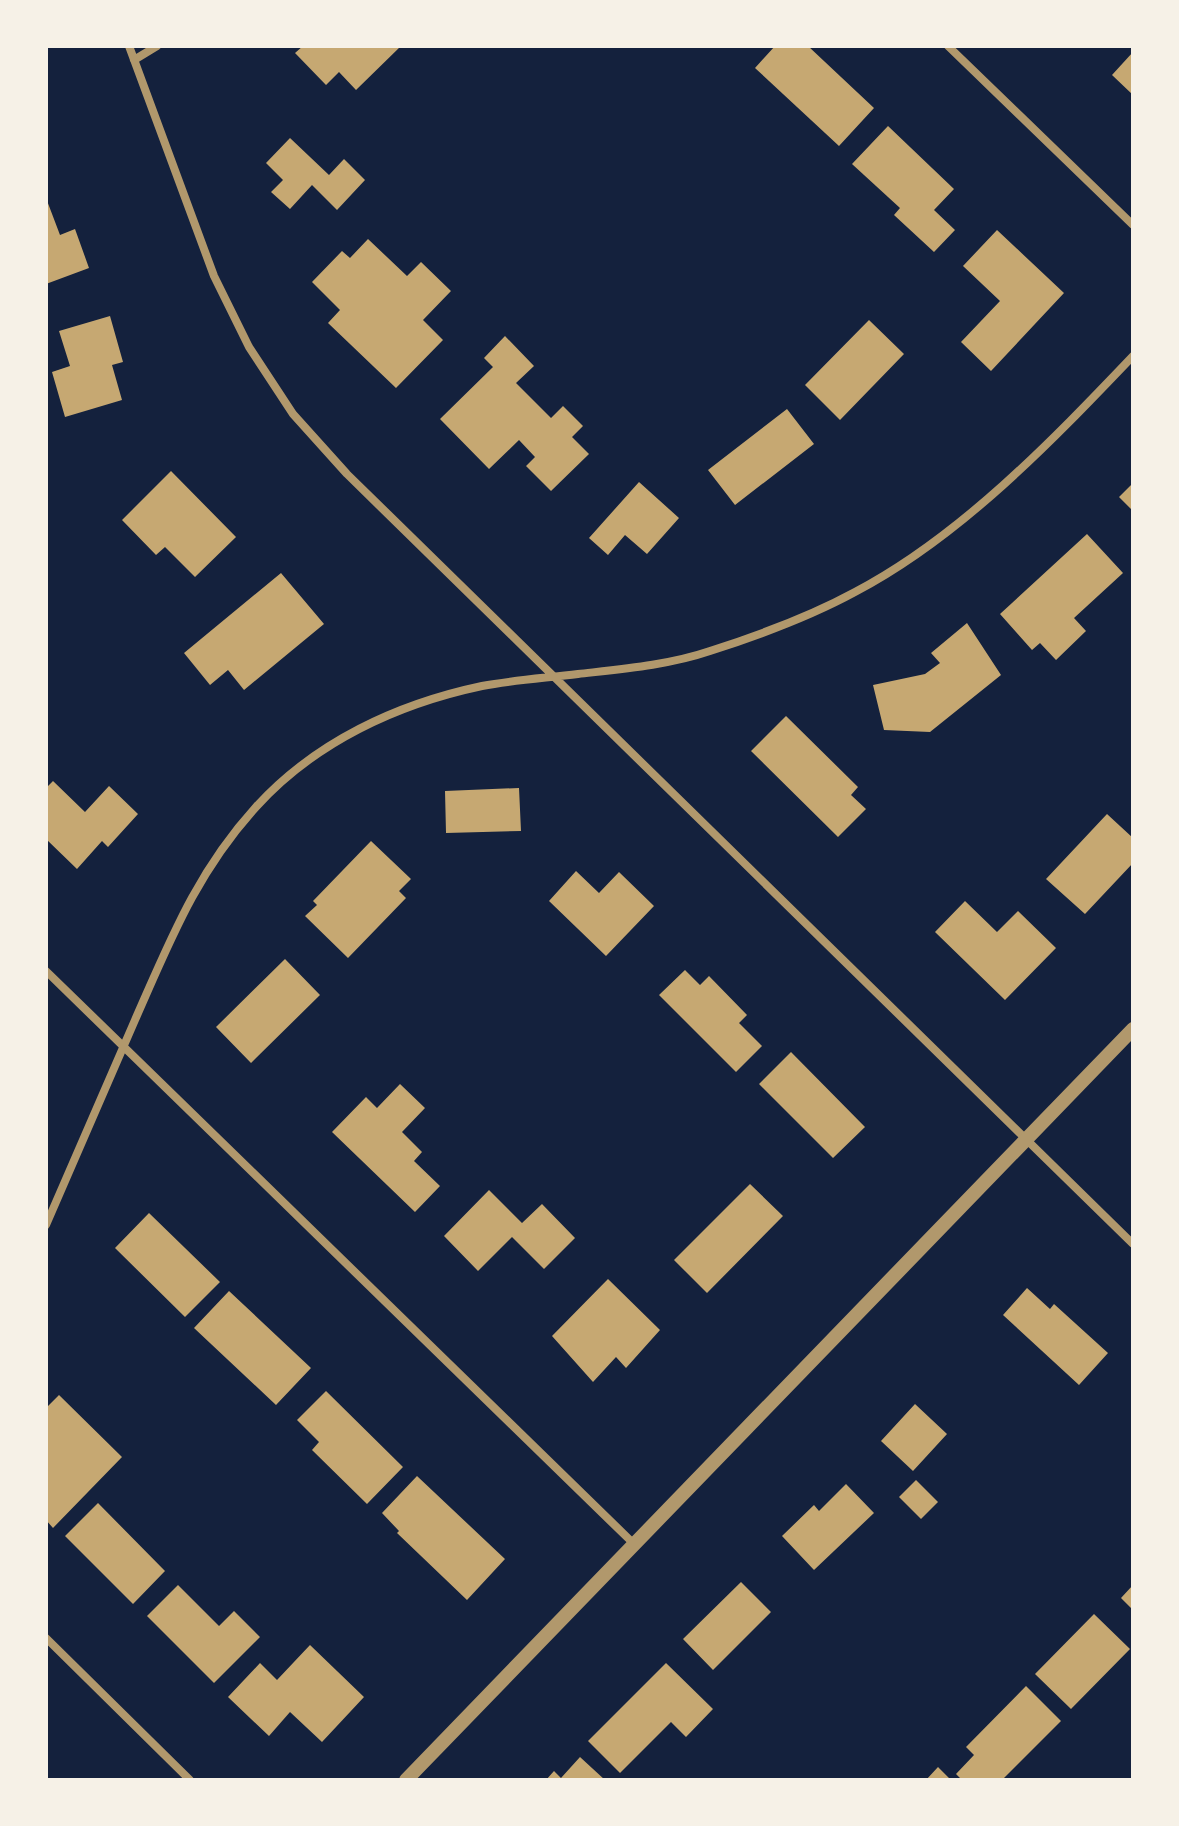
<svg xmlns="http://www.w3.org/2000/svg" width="1179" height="1826" viewBox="0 0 1179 1826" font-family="Poppins,sans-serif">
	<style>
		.building { fill: #c6a872 }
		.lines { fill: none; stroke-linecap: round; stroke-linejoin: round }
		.minor { stroke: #b1986c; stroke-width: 8 }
		.tertiary { stroke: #b1986c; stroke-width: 14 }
	</style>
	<rect width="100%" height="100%" fill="#14213d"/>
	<path class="building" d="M303,46H401L356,90L339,72L326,85L295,53Z
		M775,46H808L874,108L839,146L755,68Z
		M1133,52V95L1112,75Z
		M888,126L954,189L934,210L955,230L934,252L894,215L900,208L852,164Z
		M290,138L329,175L344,159L365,180L337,210L312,185L290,209L271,192L283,180L266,163Z
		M46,198L60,235L75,229L89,268L46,284Z
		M997,230L1064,293L991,371L961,342L1000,301L963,266Z
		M368,239L407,276L421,262L451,291L423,320L443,340L396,388L328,323L340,310L312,282L342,251L350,258Z
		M110,316L123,362L112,365L122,400L65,417L52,372L70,366L59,331Z
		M869,320L904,354L840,420L805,385Z
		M505,336L534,366L516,383L551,418L563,406L583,426L572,437L589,454L551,491L526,466L535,457L519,440L489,469L440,419L493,367L484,358Z
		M787,409L814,444L735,505L708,470Z
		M171,471L236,537L195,577L165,547L156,555L122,520Z
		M639,482L679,518L647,554L625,535L608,555L589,538Z
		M1133,483V511L1119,497Z
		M1087,534L1123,573L1074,618L1086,631L1056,660L1040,643L1032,650L1000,614Z
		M281,573L324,624L244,690L228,670L210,685L184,653Z
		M967,623L1001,675L930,732L884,730L873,685L925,674L940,663L931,653Z
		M786,716L858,787L851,795L866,809L838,837L751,751Z
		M53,781L85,812L109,786L138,814L108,847L102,841L77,869L46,839V788Z
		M519,788L521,831L446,833L445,791Z
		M1107,814L1133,838V863L1085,914L1046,879Z
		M371,841L411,879L399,891L406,898L348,958L305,916L317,905L313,901Z
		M576,871L599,893L619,872L654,906L606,956L549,901Z
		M965,901L997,932L1018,911L1056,948L1005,1000L935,932Z
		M285,959L320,995L251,1063L216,1027Z
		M685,970L700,985L709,976L747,1015L739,1023L762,1046L736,1072L659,995Z
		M791,1052L865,1127L833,1158L759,1084Z
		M400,1084L425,1108L402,1132L422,1152L414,1161L440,1186L415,1212L332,1132L366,1097L377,1108Z
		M750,1184L783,1216L707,1293L674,1260Z
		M489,1190L522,1223L542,1204L575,1238L544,1269L512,1237L478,1271L444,1236Z
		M149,1213L220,1282L185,1317L115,1248Z
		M608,1279L660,1330L626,1368L616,1357L593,1382L552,1336Z
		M1027,1288L1050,1309L1054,1304L1108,1353L1079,1385L1003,1315Z
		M229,1291L311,1368L276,1405L194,1328Z
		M326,1391L403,1467L367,1504L312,1450L319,1442L297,1420Z
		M59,1395L122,1457L53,1528L46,1520V1408Z
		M915,1404L947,1434L913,1471L881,1441Z
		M417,1476L505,1559L467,1600L397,1533L399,1531L382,1513Z
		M916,1480L938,1502L921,1519L899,1497Z
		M846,1484L874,1513L814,1570L782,1536L814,1505L819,1511Z
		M98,1503L165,1571L133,1604L65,1536Z
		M741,1582L771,1612L713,1670L683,1639Z
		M178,1585L219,1626L234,1611L260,1637L214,1683L147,1616Z
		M1133,1585V1610L1121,1598Z
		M1094,1614L1130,1649L1071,1709L1035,1674Z
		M310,1645L364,1697L322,1742L290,1712L269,1736L228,1697L260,1663L277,1680Z
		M666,1663L713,1709L686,1737L671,1722L620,1773L588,1741Z
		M1026,1686L1061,1721L1002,1780H962L956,1774L974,1755L966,1747Z
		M580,1757L605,1780H546L554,1771L561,1778Z
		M938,1767L951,1780H926Z"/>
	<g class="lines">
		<path class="minor" d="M129,46L214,276L249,347L293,414L347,474L1133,1244
			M948,46L1133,225
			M134,60L157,46
			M46,971L633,1543
			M46,1225C76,1157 105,1088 135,1020C170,941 196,873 256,807C315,742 397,704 482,686C513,680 546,678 578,674C622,669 669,665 710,651C760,635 809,617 855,592C960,537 1052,441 1133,356
			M46,1638L190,1780"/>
		<path class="tertiary" d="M406,1780L1133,1029"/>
	</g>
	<rect width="1179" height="1826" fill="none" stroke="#f6f1e7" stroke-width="96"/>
</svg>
